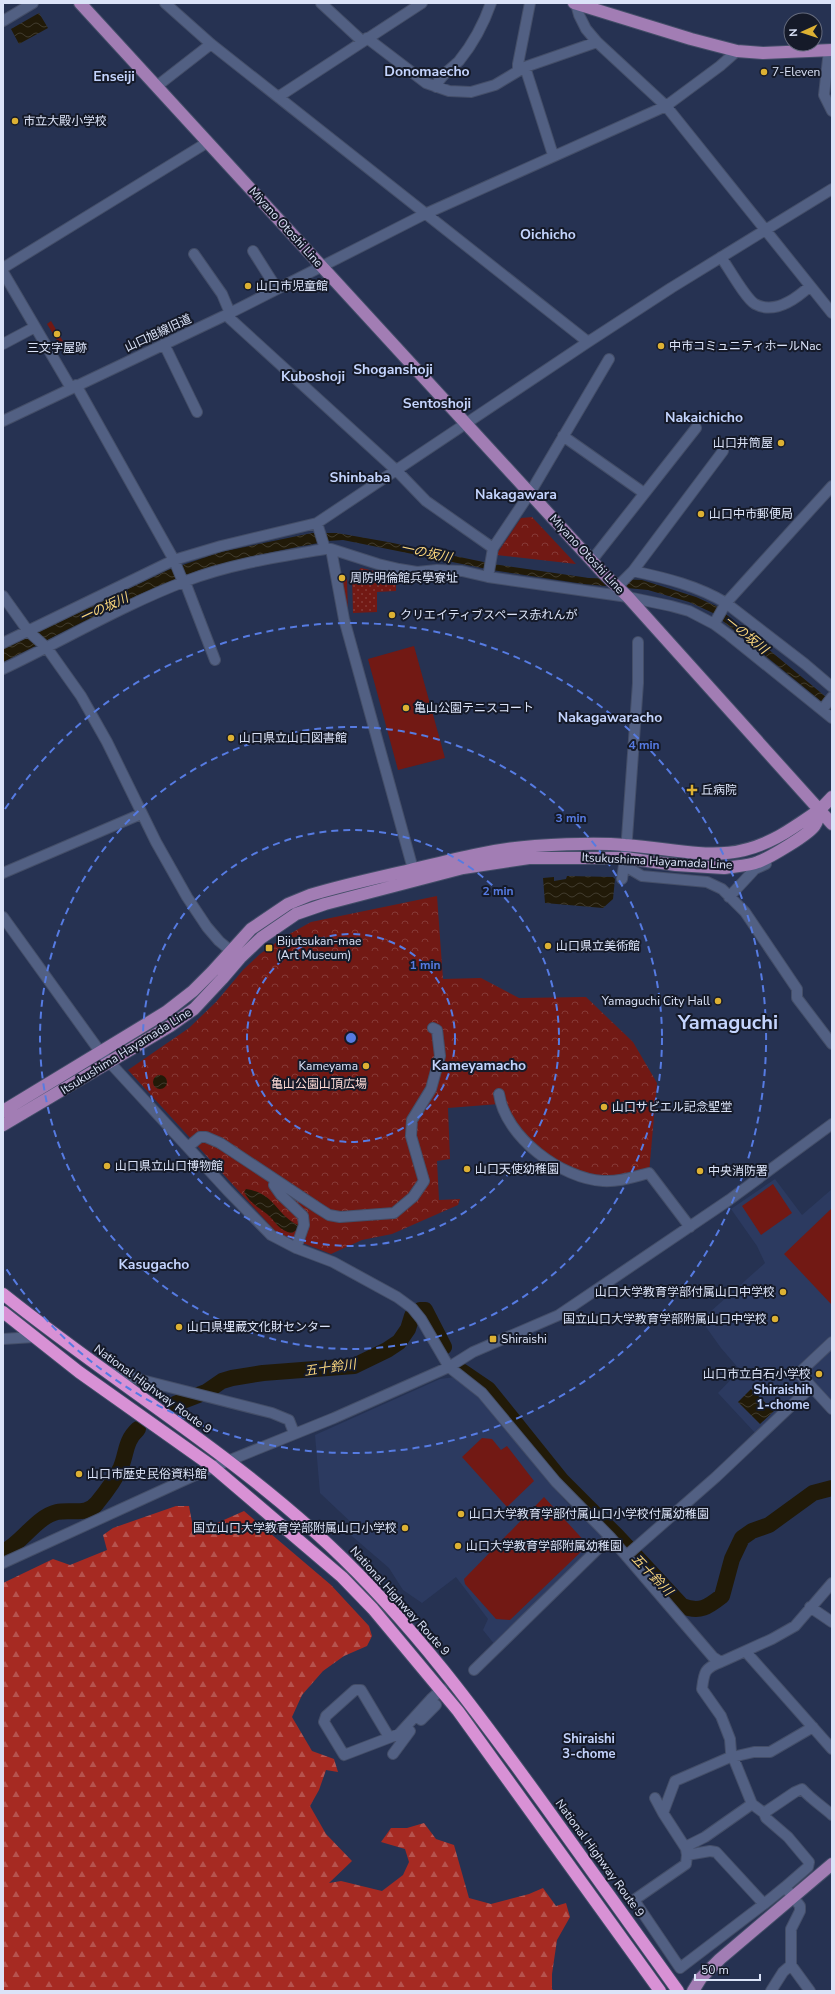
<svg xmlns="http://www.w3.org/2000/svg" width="835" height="1994" viewBox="0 0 835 1994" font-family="'Nunito Sans','Noto Sans JP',sans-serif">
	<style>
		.built { fill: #2c3a60 }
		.grass { fill: url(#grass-dots) }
		.forest { fill: url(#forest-firs) }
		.park { fill: url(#park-crowns) }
		.garden { fill: #721914 }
		.water { fill: url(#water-waves) }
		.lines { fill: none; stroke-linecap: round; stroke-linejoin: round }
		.river { stroke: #211a08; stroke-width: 16 }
		.minor-casing { stroke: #444e68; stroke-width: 12 }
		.major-casing { stroke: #444e68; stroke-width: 14 }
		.highway-casing { stroke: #444e68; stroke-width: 14 }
		.minor { stroke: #526083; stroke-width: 10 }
		.major { stroke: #a27db4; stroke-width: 12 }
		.highway { stroke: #d891d5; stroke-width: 12 }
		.ring { fill: none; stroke: #567be2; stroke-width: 2; stroke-dasharray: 7 5 }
		.poi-dot { fill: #ddb133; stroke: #151a29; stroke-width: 1.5 }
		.labels { text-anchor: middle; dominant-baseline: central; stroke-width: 4; stroke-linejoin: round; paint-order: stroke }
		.poi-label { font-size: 12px; fill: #dbe3f8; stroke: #151a29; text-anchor: start }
		.street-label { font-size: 12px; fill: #dbe3f8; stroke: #151a29 }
		.park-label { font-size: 12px; fill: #fddbd6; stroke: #151a29 }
		.water-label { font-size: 13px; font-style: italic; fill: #f9d57c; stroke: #151a29 }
		.neighbourhood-label { font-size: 13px; font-weight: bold; fill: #c4d4fd; stroke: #151a29 }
		.quarter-label { font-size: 14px; font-weight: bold; fill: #c4d4fd; stroke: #151a29 }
		.town-label { font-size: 20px; font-weight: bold; fill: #c4d4fd; stroke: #151a29 }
		.centre { fill: #567be2; stroke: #151a29; stroke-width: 2 }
		.ring-label { font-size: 12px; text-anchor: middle; font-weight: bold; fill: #567be2; stroke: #151a29; stroke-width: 4; stroke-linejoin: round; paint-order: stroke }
	</style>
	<defs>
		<pattern id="grass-dots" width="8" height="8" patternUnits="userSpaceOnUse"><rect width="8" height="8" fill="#721914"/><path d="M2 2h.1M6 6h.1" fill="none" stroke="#863a37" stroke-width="1.8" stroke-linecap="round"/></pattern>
		<pattern id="forest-firs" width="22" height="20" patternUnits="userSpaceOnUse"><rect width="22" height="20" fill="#a62a22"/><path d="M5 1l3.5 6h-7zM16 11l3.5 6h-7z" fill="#b6534e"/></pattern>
		<pattern id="park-crowns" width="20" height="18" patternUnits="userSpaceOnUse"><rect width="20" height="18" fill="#721914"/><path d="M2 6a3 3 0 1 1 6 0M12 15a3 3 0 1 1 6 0" fill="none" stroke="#863a37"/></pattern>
		<pattern id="water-waves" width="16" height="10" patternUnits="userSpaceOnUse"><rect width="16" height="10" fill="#211a08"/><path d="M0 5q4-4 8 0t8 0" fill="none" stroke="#413b2d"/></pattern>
	</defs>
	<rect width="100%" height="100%" fill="#263252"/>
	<path class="built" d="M775,1179L802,1215L832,1189V1337L794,1372L806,1389L757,1435L718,1393L740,1370L721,1348L701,1320L765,1263L757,1246L731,1209Z
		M832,1347V1404L805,1376V1371Z
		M455,1377L485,1401L556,1490L569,1505L602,1534V1540L495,1645L483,1630L488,1619L456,1577L422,1603L403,1590L389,1568L346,1531L355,1526L320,1493L315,1435L440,1379Z"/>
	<path class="grass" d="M361,568L396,576V591L377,592V612L353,613L352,577Z"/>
	<path class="forest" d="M176,1506H189L192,1522L199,1531L244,1511L331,1585L369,1626L372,1636L367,1646L344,1656L323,1671L302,1695L292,1717L312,1751L334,1759L338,1772L326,1770L319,1790L310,1806L326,1834L352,1861L329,1883L341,1881L382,1891L403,1875L409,1862L405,1849L381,1842L391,1828H407L424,1823L436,1839L454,1845L469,1898L491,1904L529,1894L543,1888L556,1906L566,1903L570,1917L557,1940L552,1974V1989L554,1991H3V1583L53,1559L70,1565L107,1550L103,1535L113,1528Z"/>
	<path class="park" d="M532,517L576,564L496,555L521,518Z
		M437,896L443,979L481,978L519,998L586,997L633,1042L657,1083L649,1173L601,1181L544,1157L499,1104L448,1108L450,1159L437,1161L439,1200L460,1199L458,1205L392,1234L362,1240L331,1254L277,1233L128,1070L189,1028L216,1002L243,970L260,954L284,937L311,922Z"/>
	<path class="garden" d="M51,321L64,343L60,345L47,324Z
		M339,572L347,579L348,614Z
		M414,646L445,758L398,770L368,659Z
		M773,1184L792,1213L761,1235L742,1206Z
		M832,1208V1303L831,1304L784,1254Z
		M482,1438L492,1439L501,1450L507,1446L534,1481L507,1507L462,1457Z
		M544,1497L588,1545L510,1620L496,1619L465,1584L464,1579Z"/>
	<path class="water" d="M39,13L48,28L19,44L11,29Z
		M312,533H337L388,542L493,564L589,578L642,580L696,597L716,606L832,702V710L713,613L689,602L648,590L584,584L492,570L343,540L328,541C279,551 230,559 183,576C121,600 63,633 3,662V649L168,570L221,552Z
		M567,876L613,877L615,879L613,899L603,908L545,903L543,878L554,877V881L566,879Z
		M153 1082a7 7 0 1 1 14 0a7 7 0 1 1-14 0Z
		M246,1189C275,1193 276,1215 298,1225V1229L292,1233C279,1231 276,1222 267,1214C258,1207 250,1203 244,1192Z
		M751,1389L774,1411L760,1424L738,1402Z"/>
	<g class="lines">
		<path class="river" d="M463,1372L488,1389L562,1481L617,1536L682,1606C700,1613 708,1607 722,1596L732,1559L742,1538L752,1531L769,1525L813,1493L832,1488
			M175,1404L206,1392L222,1381L232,1378L263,1373L354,1366L387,1350L399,1342L408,1329L412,1316L420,1310H425L444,1347
			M3,1552C22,1543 36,1517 57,1512C71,1509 87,1516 97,1503C106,1492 115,1480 121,1467C127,1452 125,1441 138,1429"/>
		<defs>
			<path id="minor" d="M165,3L211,44L588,342
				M321,3L362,41
				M576,4L579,15L586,29L597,42L666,106L832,313
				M3,21L33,3
				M367,38L426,83L449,91L471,92L495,85L525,67L597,42
				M829,50L824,95L832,111
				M525,67L553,155
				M518,71V64L530,3
				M157,86L211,44
				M436,87C439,76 451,69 459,61C472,45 484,23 491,3
				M278,97L422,3
				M253,251L277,289
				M194,254L222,294L230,313
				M721,257C728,267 746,299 755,304C775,315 796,299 810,286
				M3,268L208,142
				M3,272L71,388
				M226,315L397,471L426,501L493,548
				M3,344L35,327
				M164,344L197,412
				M76,385L174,560L183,582
				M3,421L226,315L425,214L666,106L720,66L737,51
				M563,436L644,493
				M317,523L325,549
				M331,549L344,619L413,869
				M592,560L696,428
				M633,571C666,578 698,586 726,603L805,664L832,687
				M488,577L493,548L530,493L609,359
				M185,582L215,660
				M617,587L633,571L723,451
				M3,596L28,631L47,648L81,696L107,742L156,842L187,897L207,927L219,941L237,956
				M714,624L726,603L832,486
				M3,643L174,560L221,546L317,523L588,342L671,288L832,189
				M3,669C64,640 123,605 186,581C230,564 278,557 325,549H331L378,564L399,569L417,572L437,570L462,571L488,577L628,597L671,606L689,611L714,624L729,635L832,718
				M822,710L832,697
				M625,866L642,876L707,882L722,889L745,912L797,989V998L832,1044
				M3,873L141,814
				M622,879L626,852L638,683V642
				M729,897L755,869L766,864
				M3,917L101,1053L228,1191L271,1235L296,1248L333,1262L397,1297L412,1308L421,1319L449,1367L482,1393L556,1482L610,1537L713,1657L721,1662L772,1639L795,1626L832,1583
				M499,1094C505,1137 562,1179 603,1181C619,1182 633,1177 649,1173L690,1227
				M188,1147L200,1137H206L220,1143L318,1208L329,1215L340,1217L394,1213L413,1197L424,1181L411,1136L412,1120L431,1089L440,1056L437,1030L433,1028
				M275,1181L274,1185L281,1195L303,1216L304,1225L296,1248
				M3,1339L34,1337
				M832,1342L799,1373L832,1409
				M106,1371L272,1413L289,1420L294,1433
				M626,1556L716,1477L811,1387
				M3,1563L213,1467L334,1418L449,1367L473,1352L559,1315L729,1200L832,1124
				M810,1607L832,1622
				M746,1652L832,1749
				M721,1662C704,1668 704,1673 702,1689L721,1716L730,1739L731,1752L752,1804L764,1813L795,1792L802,1789C811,1799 822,1806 832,1815
				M474,1670L610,1537
				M421,1720L436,1705
				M389,1737L361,1690H355L326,1716L324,1722L344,1755L399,1734L431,1699L442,1689
				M393,1754L410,1731L408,1730
				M655,1798L663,1813
				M752,1804L705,1837L685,1847L663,1813L675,1781L728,1758L754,1752H770L813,1727
				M764,1813L766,1818L788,1837L809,1862L808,1867L785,1887L800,1906V1911L791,1929V1965L810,1991
				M686,1849L687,1855L710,1851L716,1852L764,1904L785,1887
				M687,1855L686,1864L634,1900L680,1968L764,1904
				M771,1991L783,1972L791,1965"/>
			<path id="major" d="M80,3L603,573L628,597L832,824
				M574,3L691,39L737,51L763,53L832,50
				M3,1111L166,1012L193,991L212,972L251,929L288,904L310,895C343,885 376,878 410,870C451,860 492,849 535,846C564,844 596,842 625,845C693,850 732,869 794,827C809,817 820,811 832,797
				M3,1125L170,1026L194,1009L222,979L240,958L261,938L296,914L325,904L463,868L529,858H625L676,865L724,868C735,866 748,866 758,862C769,858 810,834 815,825C818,821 819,815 820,810
				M693,1991L701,1978L720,1959L832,1864"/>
			<path id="highway" d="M3,1294C110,1380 230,1452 330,1546C412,1623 478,1713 543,1803C588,1866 633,1928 678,1991
				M3,1312L79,1372L213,1467L342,1577L373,1609L458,1711L660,1991"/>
		</defs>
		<use href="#minor" class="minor-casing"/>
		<use href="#major" class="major-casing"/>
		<use href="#highway" class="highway-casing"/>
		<use href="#minor" class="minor"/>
		<use href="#major" class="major"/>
		<use href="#highway" class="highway"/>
	</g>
	<g class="ring">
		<circle cx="351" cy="1038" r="104"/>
		<circle cx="351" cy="1038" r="208"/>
		<circle cx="351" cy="1038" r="311"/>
		<path d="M5 809A415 415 0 1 1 5 1267"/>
	</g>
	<g class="poi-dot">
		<circle cx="764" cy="72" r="4"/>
		<circle cx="15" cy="121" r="4"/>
		<circle cx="248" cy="286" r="4"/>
		<circle cx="57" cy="334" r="4"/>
		<circle cx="661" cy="346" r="4"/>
		<circle cx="781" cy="443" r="4"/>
		<circle cx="701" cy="514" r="4"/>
		<circle cx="342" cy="578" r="4"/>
		<circle cx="392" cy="615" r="4"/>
		<circle cx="406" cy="708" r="4"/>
		<circle cx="231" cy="738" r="4"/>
		<path d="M690 784h4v4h4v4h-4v4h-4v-4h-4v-4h4z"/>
		<circle cx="548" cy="946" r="4"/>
		<rect x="265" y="944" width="8" height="8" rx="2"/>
		<circle cx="718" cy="1001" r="4"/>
		<circle cx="366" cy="1066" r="4"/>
		<circle cx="604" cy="1107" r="4"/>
		<circle cx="107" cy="1166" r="4"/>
		<circle cx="467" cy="1169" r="4"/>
		<circle cx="700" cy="1171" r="4"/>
		<circle cx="783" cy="1292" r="4"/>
		<circle cx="775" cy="1319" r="4"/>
		<circle cx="179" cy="1327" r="4"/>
		<rect x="489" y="1335" width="8" height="8" rx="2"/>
		<circle cx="819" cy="1374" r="4"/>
		<circle cx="79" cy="1474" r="4"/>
		<circle cx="461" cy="1514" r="4"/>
		<circle cx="405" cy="1528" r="4"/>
		<circle cx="458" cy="1546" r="4"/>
	</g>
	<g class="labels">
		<g class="poi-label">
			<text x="772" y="72">7-Eleven</text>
			<text x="23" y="121">市立大殿小学校</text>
			<text x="256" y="286">山口市児童館</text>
			<text x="669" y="346">中市コミュニティホールNac</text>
			<text x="57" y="348" text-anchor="middle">三文字屋跡</text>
			<text x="773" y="443" text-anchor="end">山口井筒屋</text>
			<text x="709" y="514">山口中市郵便局</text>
			<text x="350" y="578">周防明倫館兵學寮址</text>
			<text x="400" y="615">クリエイティブスペース赤れんが</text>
			<text x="414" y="708">亀山公園テニスコート</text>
			<text x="239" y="738">山口県立山口図書館</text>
			<text x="701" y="790">丘病院</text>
			<text x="277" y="941">Bijutsukan-mae<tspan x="277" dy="14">(Art Museum)</tspan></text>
			<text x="556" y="946">山口県立美術館</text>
			<text x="710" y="1001" text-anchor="end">Yamaguchi City Hall</text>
			<text x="358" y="1066" text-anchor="end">Kameyama</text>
			<text x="612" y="1107">山口サビエル記念聖堂</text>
			<text x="115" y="1166">山口県立山口博物館</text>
			<text x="475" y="1169">山口天使幼稚園</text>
			<text x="708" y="1171">中央消防署</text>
			<text x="775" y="1292" text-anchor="end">山口大学教育学部付属山口中学校</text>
			<text x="767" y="1319" text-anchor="end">国立山口大学教育学部附属山口中学校</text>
			<text x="187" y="1327">山口県埋蔵文化財センター</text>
			<text x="501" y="1339">Shiraishi</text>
			<text x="811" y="1374" text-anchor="end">山口市立白石小学校</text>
			<text x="87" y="1474">山口市歴史民俗資料館</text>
			<text x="469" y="1514">山口大学教育学部付属山口小学校付属幼稚園</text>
			<text x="397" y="1528" text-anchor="end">国立山口大学教育学部附属山口小学校</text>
			<text x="466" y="1546">山口大学教育学部附属幼稚園</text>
		</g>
		<g class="street-label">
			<text transform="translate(286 227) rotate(48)">Miyano Otoshi Line</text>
			<text transform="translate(158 333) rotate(-25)">山口旭線旧道</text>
			<text transform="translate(587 554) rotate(47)">Miyano Otoshi Line</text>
			<text transform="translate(657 861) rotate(3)">Itsukushima Hayamada Line</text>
			<text transform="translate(126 1051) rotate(-32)">Itsukushima Hayamada Line</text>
			<text transform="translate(153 1389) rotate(36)">National Highway Route 9</text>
			<text transform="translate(400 1601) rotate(48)">National Highway Route 9</text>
			<text transform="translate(600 1858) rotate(54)">National Highway Route 9</text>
		</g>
		<g class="park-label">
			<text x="319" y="1084">亀山公園山頂広場</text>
		</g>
		<g class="water-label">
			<text transform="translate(426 553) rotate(12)">一の坂川</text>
			<text transform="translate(104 608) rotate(-25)">一の坂川</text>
			<text transform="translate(746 635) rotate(39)">一の坂川</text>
			<text transform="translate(330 1368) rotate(-8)">五十鈴川</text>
			<text transform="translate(652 1575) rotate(46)">五十鈴川</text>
		</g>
		<g class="neighbourhood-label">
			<text x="783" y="1390">Shiraishih<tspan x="783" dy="15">1-chome</tspan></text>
			<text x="589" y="1739">Shiraishi<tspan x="589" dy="15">3-chome</tspan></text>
		</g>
		<g class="quarter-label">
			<text x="427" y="71">Donomaecho</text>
			<text x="114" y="76">Enseiji</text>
			<text x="548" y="234">Oichicho</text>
			<text x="393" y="369">Shoganshoji</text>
			<text x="313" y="376">Kuboshoji</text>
			<text x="437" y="403">Sentoshoji</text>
			<text x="704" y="417">Nakaichicho</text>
			<text x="360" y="477">Shinbaba</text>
			<text x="516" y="494">Nakagawara</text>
			<text x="610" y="717">Nakagawaracho</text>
			<text x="479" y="1065">Kameyamacho</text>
			<text x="154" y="1264">Kasugacho</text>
		</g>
		<g class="town-label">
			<text x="728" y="1022">Yamaguchi</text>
		</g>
	</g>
	<circle cx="351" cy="1038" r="6" class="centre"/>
	<g class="ring-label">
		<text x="644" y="749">4 min</text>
		<text x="571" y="822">3 min</text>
		<text x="498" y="895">2 min</text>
		<text x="425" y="969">1 min</text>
	</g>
	<rect width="835" height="1994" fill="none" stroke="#dbe3f8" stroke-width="8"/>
	<g transform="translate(803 32) rotate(267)"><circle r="19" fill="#151a29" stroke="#646a7c"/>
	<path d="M0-3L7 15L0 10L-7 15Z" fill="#ddb133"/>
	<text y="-6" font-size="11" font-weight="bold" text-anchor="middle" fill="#dbe3f8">N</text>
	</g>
	<path d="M695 1974v6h65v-6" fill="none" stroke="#dbe3f8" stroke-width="2"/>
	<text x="701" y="1974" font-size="12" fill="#dbe3f8" stroke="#151a29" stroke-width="3" paint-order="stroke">50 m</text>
</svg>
